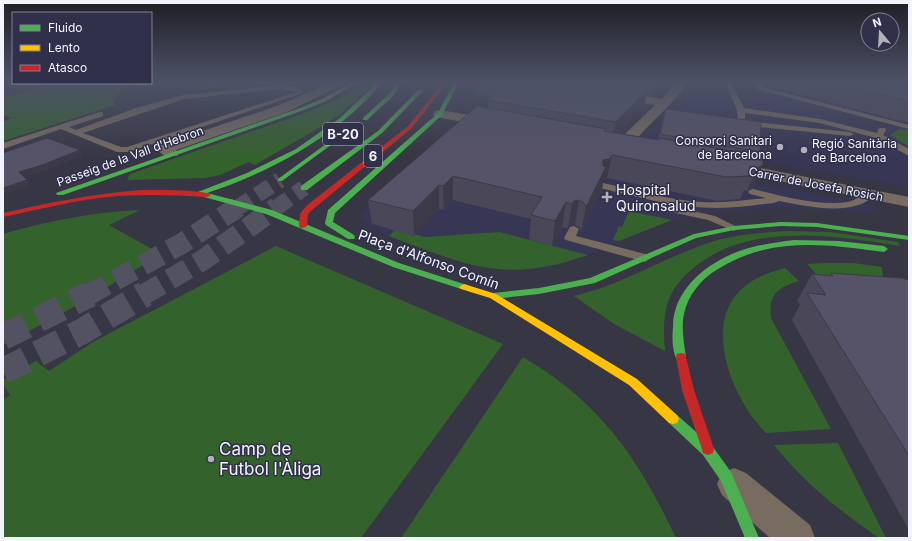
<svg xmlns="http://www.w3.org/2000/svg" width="912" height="541" viewBox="0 0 912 541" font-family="Inter,sans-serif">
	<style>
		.built { fill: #373654 }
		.green { fill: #34622c }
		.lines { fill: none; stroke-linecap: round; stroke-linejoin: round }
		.highway-tunnel-far2 { stroke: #535260; stroke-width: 16; stroke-dasharray: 16 8; stroke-linecap: butt }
		.highway-tunnel-far1 { stroke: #535260; stroke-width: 21; stroke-dasharray: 21 10; stroke-linecap: butt }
		.highway-tunnel { stroke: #535260; stroke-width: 26; stroke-dasharray: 26 13; stroke-linecap: butt }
		.lane { fill: #786c61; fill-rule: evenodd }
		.street { fill: #786c61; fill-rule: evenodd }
		.fast { fill: #4caf50; fill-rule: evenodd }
		.slow { fill: #ffc107; fill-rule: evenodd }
		.jam { fill: #c62828; fill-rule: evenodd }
		.wall { fill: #4a4759 }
		.shaded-wall { fill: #3c3948 }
		.building { fill: #565267; stroke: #3c3948 }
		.poi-dot { fill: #b1b1bc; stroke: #31304a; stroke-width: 1.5 }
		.labels { text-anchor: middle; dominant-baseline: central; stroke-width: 3; stroke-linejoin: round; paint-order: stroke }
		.far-poi-label { font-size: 12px; fill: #f3f3fd; stroke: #31304a; text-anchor: end }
		.far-street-label { font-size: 12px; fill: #f3f3fd; stroke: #31304a }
		.shield { fill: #31304a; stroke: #b9b8c7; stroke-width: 1 }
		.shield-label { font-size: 13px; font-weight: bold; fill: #f3f3fd }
		.poi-label { font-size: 14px; fill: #f3f3fd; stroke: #31304a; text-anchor: start }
		.street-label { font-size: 14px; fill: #f3f3fd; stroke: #31304a }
		.near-poi-label { font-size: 17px; fill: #f3f3fd; stroke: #31304a; text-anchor: start }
	</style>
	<rect width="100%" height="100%" fill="#373644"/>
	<path class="built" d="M708,82H909V187L639,140Z
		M451,124L875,205L876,208L872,212L867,213L772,208L707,213L672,220L588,255L558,265L531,270H500L484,268L455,261L372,230L360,218L361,214L372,201L447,135L442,134Z"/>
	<path class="green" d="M217,82H270L197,89Z
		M368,82H376L339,115L317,129L255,165L249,162L220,175L205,178L127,180L130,174L305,113L343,97Z
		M53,83H134L120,92L113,102L115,105L3,141V122L12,118L3,115V98Z
		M899,129L909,130V147L890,135Z
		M140,210L109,225L161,254L81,303L3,345V234C48,221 93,212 140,210Z
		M629,211L672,220L619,241L613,240L619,226L622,227Z
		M395,230L426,237L499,232L588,255C504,284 468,266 389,236Z
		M787,231L830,232L898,242L900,246C833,235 746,221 690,271C679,280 669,294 666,309C663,323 664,337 665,351L614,324L574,296C617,286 655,263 697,247C725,235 757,233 787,231Z
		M276,246L503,344L361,538H3V380L36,361L49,371L93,342Z
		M824,263H853L882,267L886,306L841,302L807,264Z
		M785,268L799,281C778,287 768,295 771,318L831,429L766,433C735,403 704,331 737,294C749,279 767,273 785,268Z
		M523,357C601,403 638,458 676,538H401Z
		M838,443L886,538H879C840,511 803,482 774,445Z"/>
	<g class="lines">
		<path class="highway-tunnel-far2" d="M237,208L280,180
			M276,208L304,188"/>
		<path class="highway-tunnel-far1" d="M88,295L181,244L238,207
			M143,295L203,260L277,207"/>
		<path class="highway-tunnel" d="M3,337L90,294
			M3,371L81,332L145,294"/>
		<path class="lane" d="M725,82H731L744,108L820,119L877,133L879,128H885L886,130L883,135L909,149V156L876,138L820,123L745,113V121L850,132L854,134L850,136L738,125L737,110Z
			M760,82H768L762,87L909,125V129L756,89V86Z
			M281,85L295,86L302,90L303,93L128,152H117L61,129L3,149V143L100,112H103V116L69,127L76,130L136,108L183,95ZM281,89L297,92L127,147H121L83,133L184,99Z
			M603,183C636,190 669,200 702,202C724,203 744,200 766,198L750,194L748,192L750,190L753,189C783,196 817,206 848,202C857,200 862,193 870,191L875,194C856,218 805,206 779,201L774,203C755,205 736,208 717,208C677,208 638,197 600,188V184Z
			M675,207L715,216L739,228L734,231L708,220L671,212L670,210Z
			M574,226L579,229L576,236L649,255L651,258L645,262L566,240L564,238L570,227Z"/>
		<path class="street" d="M332,82H348L287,112L176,150L179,153L177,156H165L155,149L158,146L277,106Z
			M676,82H689C671,107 646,125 628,150H618L615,147L626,133L655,105L613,98L611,95L613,92L617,91L662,99Z
			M440,110L494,119L499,120L501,123L499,126L494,127L435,117L433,114L435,111Z
			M730,162L909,197V207L724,170L722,167L724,164Z
			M734,468L746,473L810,525L815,538H770L722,495L717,484L722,473Z"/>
		<path class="fast" d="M353,82H359L326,101L304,110L63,195H57L56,193L300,108L322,99Z
			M378,82H383C337,136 273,171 207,193L272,210L399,263L467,285L469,287L467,289H461L393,267L266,214L204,197V194L199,195L195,193L247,173L296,149L340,118Z
			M397,82H402L393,96L367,120H363V118L389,94Z
			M454,82H459L442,115L335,213L333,222L354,235L355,237L354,239H348L326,225L325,223L328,210L438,113Z
			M418,90L423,91L382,133L307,190H301V186L378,131Z
			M330,141L335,142L282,181H278V179Z
			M781,222L817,223L909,236V240L817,227L781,226L734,230L696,238L595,283L539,294L493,299L488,296L493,293L539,288L590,278L694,234L734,226Z
			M794,240L839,241L884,246L888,249L884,252C825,244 771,236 718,269C701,279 688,295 684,314C681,328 684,343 686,357L685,360L681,361L677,360C672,351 672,336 673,327C673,286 713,258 749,248C764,244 779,242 794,240Z
			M673,414L677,415L713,447L731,472L759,538H745L721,481L703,455L669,423L667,419L669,415Z"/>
		<path class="slow" d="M464,284L496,294L637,379L677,415L679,419L677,423L673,424L669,423L629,385L490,298L461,289L459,287Z"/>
		<path class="jam" d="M439,82H444L441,91L412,128L312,210L308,214L307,226L303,228H300L299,226L300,214L306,206L408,126L437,90Z
			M142,190C154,190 203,189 211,195L207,197C177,195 148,194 118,196C79,199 41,209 3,217V213C49,203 95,193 142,190Z
			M681,353L685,354L686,357L694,390L714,449L713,453L708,455L703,453L702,449L682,390L676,357L677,354Z"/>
	</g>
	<path class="wall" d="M476,82H663L662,86L652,96L647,95L644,105L618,133L658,140L666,109L760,152L759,156L763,157L753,188L747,191L744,190L740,199L717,201L607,178L605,182H603L602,190L581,231L580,228L575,225L570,226L568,228L562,227L552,246L529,239L531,219L453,200L444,210L439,209L414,236L372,224L368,200L488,108V100L492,97L476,94Z
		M768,82H909V123L767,86Z
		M831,273L909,280V530L792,320L800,305L797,301L812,274L829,275Z"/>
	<path class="shaded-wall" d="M656,82H663L662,86L652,96Z
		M909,82V87L902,99H900Z
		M648,89L644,105L612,139L616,122Z
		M80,150L83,156L45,171L22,178L19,172Z
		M612,155L607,178L605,182H603L602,190L581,231L586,207L603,160Z
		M763,165L753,188L747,191L757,168Z
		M453,176V200L444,210L443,186Z
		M27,180L30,186L3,194V188Z
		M439,185V209L414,236L413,211Z
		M579,200L575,225L570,226L568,228L572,204L574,201Z
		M566,202L562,227L552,246L555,221Z
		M3,384L10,395L3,400Z"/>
	<path class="building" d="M498,82H602L648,89L616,122L488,100L507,84Z
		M829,82H879L904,88L907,90L909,91V101Z
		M477,106L606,129L604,131L659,140V138L763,157V165L757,168L750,166V176L726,177L612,155L610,159L603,160V166L606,167L586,207L584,203L579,200L574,201L572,204L566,202L555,221L531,215L542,197L453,176L443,186L439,185L413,211L368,200Z
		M666,109L761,122L760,152L660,134Z
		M47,138L80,150L42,165L19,172L27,180L3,188V153Z
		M831,273L901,278L909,280V456L807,293L826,295L812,274L833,276Z"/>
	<linearGradient id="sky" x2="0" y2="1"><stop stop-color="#1e1e25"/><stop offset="0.52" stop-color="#4d5267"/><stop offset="1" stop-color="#4d5267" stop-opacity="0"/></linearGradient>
	<rect width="912" height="158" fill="url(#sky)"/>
	<g class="poi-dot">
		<circle cx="780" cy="147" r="4"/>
		<circle cx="804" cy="150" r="4"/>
		<path d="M605 191h4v4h4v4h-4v4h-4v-4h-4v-4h4z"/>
		<circle cx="211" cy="459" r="4"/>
	</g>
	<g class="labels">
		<g class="far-poi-label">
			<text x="772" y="140">Consorci Sanitari<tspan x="772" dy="14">de Barcelona</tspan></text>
			<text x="812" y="143" text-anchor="start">Regió Sanitària<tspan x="812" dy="14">de Barcelona</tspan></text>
		</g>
		<g class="far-street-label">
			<text transform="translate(130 156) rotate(-20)">Passeig de la Vall d'Hebron</text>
			<text transform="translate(816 184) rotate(11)">Carrer de Josefa Rosich</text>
		</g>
		<g class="shield">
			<rect x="323" y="123" width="40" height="22" rx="3"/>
			<rect x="364" y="145" width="18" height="22" rx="3"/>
		</g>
		<g class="shield-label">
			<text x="343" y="134">B-20</text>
			<text x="373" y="156">6</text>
		</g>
		<g class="poi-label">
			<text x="616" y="189">Hospital<tspan x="616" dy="16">Quironsalud</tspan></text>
		</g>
		<g class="street-label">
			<text transform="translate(429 259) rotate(20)">Plaça d'Alfonso Comín</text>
		</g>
		<g class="near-poi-label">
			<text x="219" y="449">Camp de<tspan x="219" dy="20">Futbol l'Àliga</tspan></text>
		</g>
	</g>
	<rect width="912" height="541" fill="none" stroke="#f3f3fd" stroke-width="8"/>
	<rect x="12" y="12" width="140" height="72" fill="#31304a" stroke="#7f7e92"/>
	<rect x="20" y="25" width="20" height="6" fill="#4caf50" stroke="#7f7e92"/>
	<text x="48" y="32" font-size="12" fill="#f3f3fd">Fluido</text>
	<rect x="20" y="45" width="20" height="6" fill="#ffc107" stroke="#7f7e92"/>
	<text x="48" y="52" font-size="12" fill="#f3f3fd">Lento</text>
	<rect x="20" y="65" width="20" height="6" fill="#c62828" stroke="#7f7e92"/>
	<text x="48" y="72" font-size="12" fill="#f3f3fd">Atasco</text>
	<g transform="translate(880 32) rotate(342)"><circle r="19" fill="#31304a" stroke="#7f7e92"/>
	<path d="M0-3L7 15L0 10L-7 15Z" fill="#b1b1bc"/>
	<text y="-6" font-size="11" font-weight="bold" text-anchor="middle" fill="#f3f3fd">N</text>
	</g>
</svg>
